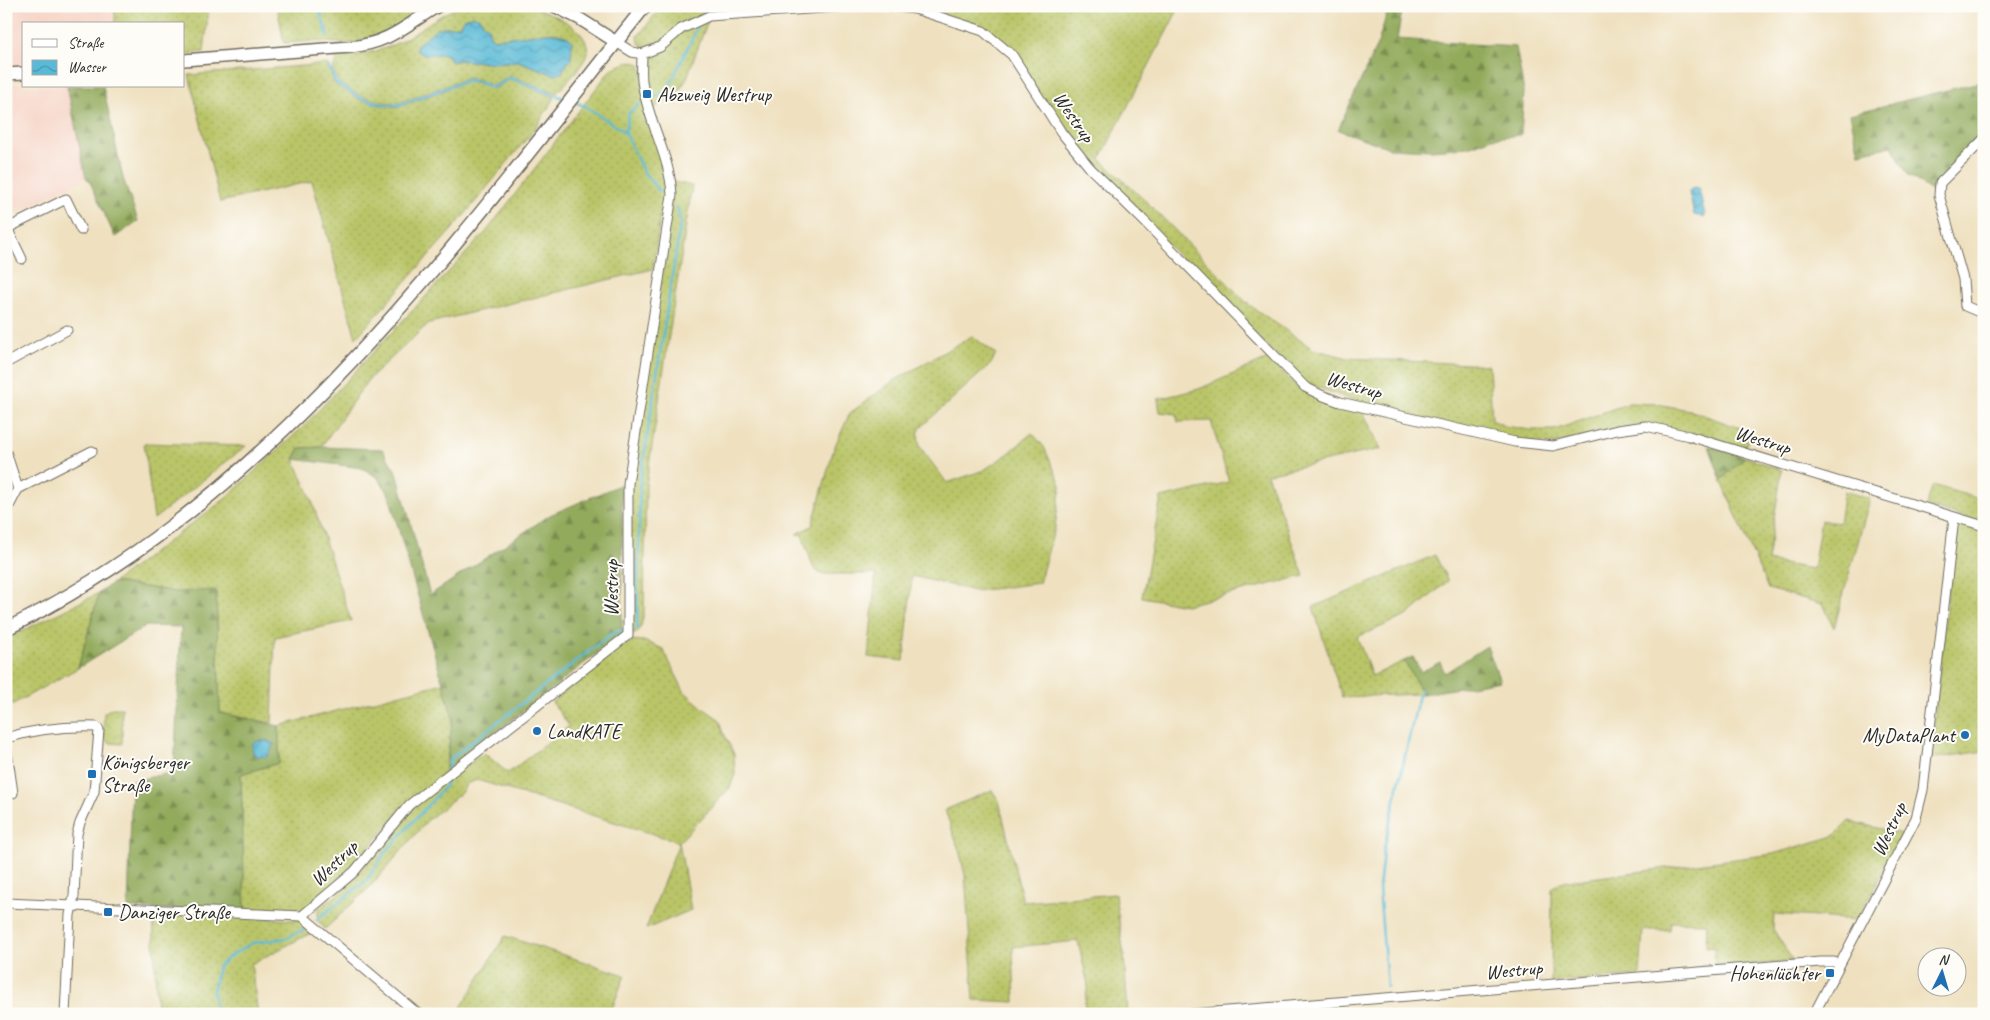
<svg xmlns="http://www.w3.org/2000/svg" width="1990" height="1020" viewBox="0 0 1990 1020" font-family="Caveat,sans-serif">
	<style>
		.built { fill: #f6d2c3 }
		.grass { fill: url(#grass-dots); stroke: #727849; fill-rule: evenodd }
		.forest { fill: url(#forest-firs); stroke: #5e6a44 }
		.park { fill: url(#park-crowns); stroke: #727849 }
		.water { fill: url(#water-waves); stroke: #427281 }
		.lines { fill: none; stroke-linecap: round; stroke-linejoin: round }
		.stream { stroke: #58bad7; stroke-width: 2.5 }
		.street-casing { stroke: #706b5f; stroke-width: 11 }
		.secondary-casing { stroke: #706b5f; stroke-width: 14 }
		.primary-casing { stroke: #706b5f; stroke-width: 15 }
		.street { stroke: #fff; stroke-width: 9 }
		.secondary { stroke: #fff; stroke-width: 11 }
		.primary { stroke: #fff; stroke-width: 12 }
		.poi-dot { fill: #1f6fb2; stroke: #fdfcf7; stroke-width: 2 }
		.labels { text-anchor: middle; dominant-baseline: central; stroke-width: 4; stroke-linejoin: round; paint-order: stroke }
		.poi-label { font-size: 20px; fill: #2b2b2b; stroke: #fdfcf7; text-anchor: start }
		.street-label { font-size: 20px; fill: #2b2b2b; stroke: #fdfcf7 }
	</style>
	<defs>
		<pattern id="grass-dots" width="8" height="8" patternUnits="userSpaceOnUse" patternTransform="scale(1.25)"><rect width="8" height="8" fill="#b9c567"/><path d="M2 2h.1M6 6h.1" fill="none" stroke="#9fa95a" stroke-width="1.8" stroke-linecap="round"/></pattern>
		<pattern id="forest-firs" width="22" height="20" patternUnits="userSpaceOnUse" patternTransform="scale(1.25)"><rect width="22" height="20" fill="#92aa5c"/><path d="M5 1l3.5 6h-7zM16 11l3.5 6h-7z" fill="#778b4c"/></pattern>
		<pattern id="park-crowns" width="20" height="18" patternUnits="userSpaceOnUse" patternTransform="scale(1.25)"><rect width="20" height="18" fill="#b9c567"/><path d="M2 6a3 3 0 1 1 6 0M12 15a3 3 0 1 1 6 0" fill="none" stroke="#9fa95a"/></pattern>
		<pattern id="water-waves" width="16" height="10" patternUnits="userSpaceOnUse" patternTransform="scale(1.25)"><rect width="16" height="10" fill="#58bad7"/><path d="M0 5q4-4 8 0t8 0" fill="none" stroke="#4997af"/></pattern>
	</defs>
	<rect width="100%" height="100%" fill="#fdfcf7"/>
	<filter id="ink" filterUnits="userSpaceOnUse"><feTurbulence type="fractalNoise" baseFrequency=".02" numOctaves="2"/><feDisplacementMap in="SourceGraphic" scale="10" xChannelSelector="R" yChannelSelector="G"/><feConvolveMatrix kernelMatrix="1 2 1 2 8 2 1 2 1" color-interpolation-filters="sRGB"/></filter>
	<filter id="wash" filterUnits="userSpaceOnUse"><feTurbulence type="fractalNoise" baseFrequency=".0096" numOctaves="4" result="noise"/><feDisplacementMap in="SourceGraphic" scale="20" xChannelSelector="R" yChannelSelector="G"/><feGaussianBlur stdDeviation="1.12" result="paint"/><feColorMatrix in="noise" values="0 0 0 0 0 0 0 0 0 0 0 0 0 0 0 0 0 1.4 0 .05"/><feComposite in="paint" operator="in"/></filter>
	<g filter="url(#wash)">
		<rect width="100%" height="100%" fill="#efe1c0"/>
		<path class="built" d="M6,6H115V24H24V67L6,68Z
			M24,83V86H67L86,178L6,218V84Z"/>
		<path class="grass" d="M115,6H209L204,52L184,54V24H115Z
			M277,6H431L386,33L352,44L313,41L284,43Z
			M462,6C480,6 514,3 531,7C549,11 593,30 587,54C584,65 565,84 557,93L510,76L493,86L479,80L468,78L399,103L381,102L361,96L345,87L339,83L333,71L335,63L338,62L335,57C357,55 378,53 399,42C421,31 437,14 462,6ZM471,17L482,20L483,24L488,27L490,36L494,39L547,33H554L568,37L572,42L571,59L564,68L562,73L555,75L518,61L492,63L460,60L453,62C451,60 450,57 448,55C441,49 427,60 416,50L418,45L421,43L424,39L442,27L459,26L462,21Z
			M662,6H819L709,14L658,45L647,47L639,44L638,36Z
			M917,6H1180L1100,159L1153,208L1248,304L1313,349L1348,358L1489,365L1492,420L1505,426L1530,430H1555L1629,403L1657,404L1689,410L1746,430L1748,434V442L1741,450L1645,424L1552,444L1516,441L1366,405L1303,382L1092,168L1062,130L1013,53L983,28Z
			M709,18L686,80L677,94L652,109C649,96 640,76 645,63C651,48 695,25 709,18Z
			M631,61L640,64L667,177V195L661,210L653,269L429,323L368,380L321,447L300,448L294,459L311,498L351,621L275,637L272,723L220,713L216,591L176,592L114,582L225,499L305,425L486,232L611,69Z
			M327,64L335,84L359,99L380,105L399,107L468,81L478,83L493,89L511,79L555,97L537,126L462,218L356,338L312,181L220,202L189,75Z
			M674,182L692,186L646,485L644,614L641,626L637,633H630L629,483Z
			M972,336L996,354L991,364L921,427L918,434L920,447L947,483L984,470L1009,453L1032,433L1044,447L1061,485L1055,527L1039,583L975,591L912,576L904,661L868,657L876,574H821L814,569L802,535L796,534L812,526L834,448L850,413L892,382Z
			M1270,358L1298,388L1362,410L1381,449L1267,474L1304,576L1185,605L1142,597L1161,498L1229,482L1211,421L1178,422L1176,414L1160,412L1158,399L1199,389Z
			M144,443L246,446L154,519Z
			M1745,457L1782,470L1767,561L1813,569L1821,520L1839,523L1844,491L1870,499L1834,628L1823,604L1768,589L1721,480Z
			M1933,485L1980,499L1984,491V523L1926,506Z
			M1955,523L1984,531V751L1930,759Z
			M1435,555L1448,581L1407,616L1357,637L1372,676L1404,661L1423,694L1342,697L1313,607Z
			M99,593L78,668L6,708V639Z
			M631,640L644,641L663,649L684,691L703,708L720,720L724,734L734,754L735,774L730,788L679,842L691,910L646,929L679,842L477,780L466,784L463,791L427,821L370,887L325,929L318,921V909L342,891L414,807L450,777L484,753L508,773L569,726L552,702Z
			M443,683L453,718L445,772L408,803L338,883L306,908L296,912H245L241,774L279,763V726Z
			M992,790L999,801L1023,902L1115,894L1124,956L1128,1014H1083L1088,985L1078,941L1013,947L1015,1002L974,1000L965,875L959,850L945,810Z
			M1849,821L1902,834L1858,920L1774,914L1773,929L1793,961L1714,969L1715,948L1706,947L1707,923L1671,922L1670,930H1643L1640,976L1551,982L1552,889L1560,882L1773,854L1834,836Z
			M153,914L299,920L315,931L251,964L258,1014H157Z
			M505,936L625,975L610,1014H457Z"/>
		<path class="forest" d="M1389,6H1402V11L1397,39L1516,47L1524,92L1521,135L1492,138L1468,147L1432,150L1390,148L1338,130L1378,43Z
			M1984,81V137L1937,182V203L1930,190L1908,175L1892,146L1859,153L1850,114Z
			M67,86H103L123,178L138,221L115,237L90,182L86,178Z
			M1709,446L1745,457L1721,480Z
			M321,447L382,449L397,473L430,595L550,515L622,484V634L445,772L453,718L388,492L377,477L362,468L294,459L300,448Z
			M114,582L176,592L216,590L220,713L279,726V763L241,774L245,912L128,908L132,781L174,772L181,627L146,626L78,668L99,593Z
			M1487,646L1500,681L1423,694L1404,661L1413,657L1421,672L1440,662L1445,673Z"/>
		<path class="park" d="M112,708H122C121,720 123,731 122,744L109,743L103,737L104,713Z"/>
		<path class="water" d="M473,15L480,18L483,24L488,27L490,36L494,39L547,33H554L568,37L572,42L571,59L564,68L562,73L555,75L518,61L492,63L460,60L451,62L449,56C438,51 426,59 416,50L417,45L437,28L459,26L464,19L471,17Z
			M1695,187L1699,189L1705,215L1704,217L1694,215L1689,192L1692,188Z
			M258,741H268L275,745L272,747L268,756L260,757L253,753L252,744Z"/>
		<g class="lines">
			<path class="stream" d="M318,6L328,36
				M704,12L714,7L741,6
				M329,66L336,83L361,98L381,104L399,105L468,80L479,82L492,88L510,78L566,99
				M651,99L667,91L698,26
				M574,102L585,106L625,132L643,171L659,191
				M625,132L629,113L639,104
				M631,629L637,628L640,482L680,226L679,212L676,207
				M448,772L450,759L614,632L626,630
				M316,920L367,880L384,854L446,785L447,780
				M1387,987L1379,888L1383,853L1420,690
				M216,1014L213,991L218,967L229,957L252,943L287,938L306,928"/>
		</g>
	</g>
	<g filter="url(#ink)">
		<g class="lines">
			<defs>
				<path id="street" d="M890,6L915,9L983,31L1012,55L1061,132L1090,168L1146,223L1305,387L1321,395L1340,402L1515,442L1553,446L1617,430L1646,426L1689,436L1984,526
					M616,42L632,52L642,54L660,47L681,29L709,16L851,6
					M1984,139L1940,183L1939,195L1963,279L1965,306L1984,314
					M7,228L22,259
					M6,229L66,199L81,230
					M6,363L67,330
					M6,452L18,489
					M6,512L18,489L92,451
					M6,738C36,729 66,726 97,727L99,730L94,792L80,823L77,834L74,896L70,915L65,1014
					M6,745L13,793
					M6,903L302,916
					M302,916L354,872L409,805L628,635V484L672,195C670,155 647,120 642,81C641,72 642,63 642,54
					M302,916L418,1014
					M1191,1014L1820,962H1834L1840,964
					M1814,1014L1916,818L1923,790L1954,518"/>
				<path id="secondary" d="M554,6L580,19L616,42
					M184,60L350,47C390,43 406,25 438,6
					M6,74L24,73"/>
				<path id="primary" d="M6,629C279,495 460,237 645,6"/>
			</defs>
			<use href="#street" class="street-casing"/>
			<use href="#secondary" class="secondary-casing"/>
			<use href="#primary" class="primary-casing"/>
			<use href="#street" class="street"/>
			<use href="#secondary" class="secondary"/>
			<use href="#primary" class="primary"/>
		</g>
	</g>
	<g class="poi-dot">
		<rect x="642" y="89" width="10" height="10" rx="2.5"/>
		<circle cx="537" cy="731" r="5"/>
		<circle cx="1965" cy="735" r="5"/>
		<rect x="87" y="769" width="10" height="10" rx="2.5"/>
		<rect x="103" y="907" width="10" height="10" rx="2.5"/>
		<rect x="1825" y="968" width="10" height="10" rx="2.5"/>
	</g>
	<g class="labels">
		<g class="poi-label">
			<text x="657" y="94">Abzweig Westrup</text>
			<text x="547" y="731">LandKATE</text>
			<text x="1955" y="735" text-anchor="end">MyDataPlant</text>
			<text x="102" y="762">Königsberger<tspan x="102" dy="23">Straße</tspan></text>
			<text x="118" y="912">Danziger Straße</text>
			<text x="1820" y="973" text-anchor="end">Hohenlüchter</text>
		</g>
		<g class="street-label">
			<text transform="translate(1074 117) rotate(55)">Westrup</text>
			<text transform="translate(1354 385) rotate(16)">Westrup</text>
			<text transform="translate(1763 440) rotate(17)">Westrup</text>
			<text transform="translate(611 588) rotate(-90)">Westrup</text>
			<text transform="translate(1889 829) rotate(-65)">Westrup</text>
			<text transform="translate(334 863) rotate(-44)">Westrup</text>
			<text transform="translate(1514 970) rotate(-5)">Westrup</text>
		</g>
	</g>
	<rect width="1990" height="1020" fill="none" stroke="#fdfcf7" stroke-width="25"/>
	<rect x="22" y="22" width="162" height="65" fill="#fdfcf7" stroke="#a9a8a5"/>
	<rect x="32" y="39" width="25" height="8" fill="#ffffff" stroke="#a9a8a5"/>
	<text x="68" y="48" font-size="15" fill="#2b2b2b">Straße</text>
	<rect x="32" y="60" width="25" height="15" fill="url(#water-waves)" stroke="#a9a8a5"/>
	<text x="68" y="72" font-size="15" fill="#2b2b2b">Wasser</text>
	<g transform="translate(1942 972) rotate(5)"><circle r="24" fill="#fdfcf7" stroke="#a9a8a5"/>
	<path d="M0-4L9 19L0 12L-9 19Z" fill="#1f6fb2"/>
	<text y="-8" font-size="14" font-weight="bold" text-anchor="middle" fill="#2b2b2b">N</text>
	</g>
</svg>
